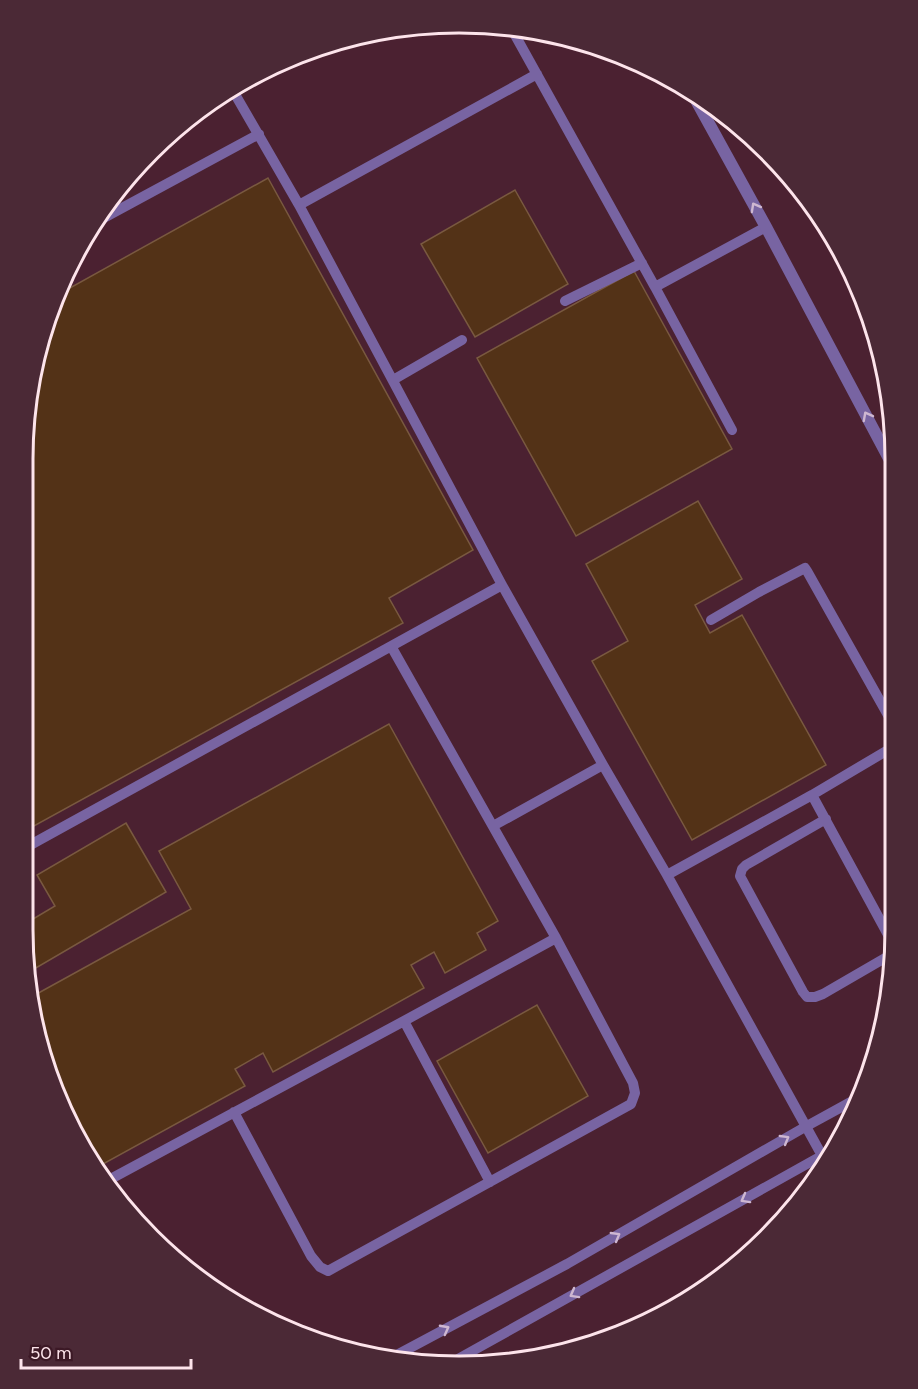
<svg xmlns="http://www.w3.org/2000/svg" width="918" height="1389" viewBox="0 0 918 1389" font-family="Figtree,sans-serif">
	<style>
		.built { fill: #4b2131 }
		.building { fill: #533217; stroke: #795940; stroke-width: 1.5 }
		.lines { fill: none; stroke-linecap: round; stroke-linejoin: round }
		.service { stroke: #7864a2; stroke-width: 10 }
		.tertiary { stroke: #7864a2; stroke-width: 12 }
		.oneway { stroke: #ceb7d1 }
		.rim { fill: none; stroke: #fde4eb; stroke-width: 3 }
	</style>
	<rect width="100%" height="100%" fill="#3c1926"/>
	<path class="built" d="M431,23L516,26L600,46L678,81L747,131L806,194L851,266L881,346L895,431L892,987L851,1123L787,1218L678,1308L572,1352L430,1366L292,1333L193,1276L96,1173L46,1070L23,930L26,402L67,266L131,171L194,112L266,67L346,37Z"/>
	<path class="building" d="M171,134L174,141L148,155Z
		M268,178L473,550L389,598L403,623L23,832L26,402L59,294Z
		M515,190L568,284L475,337L421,244Z
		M634,271L732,449L576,536L477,358Z
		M698,501L742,579L695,605L710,633L742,615L826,765L692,840L592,661L628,641L586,564Z
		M389,724L498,921L477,933L486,950L445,973L434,952L411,965L424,988L273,1072L263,1053L235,1069L245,1086L94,1169L46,1070L33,996L191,909L159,851Z
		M126,823L166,892L29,972L23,925L55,906L37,875Z
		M537,1005L588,1096L488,1153L437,1061Z"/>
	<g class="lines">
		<path class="service" d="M510,26L655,287L766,227
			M232,89L299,205L502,585L603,765L667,875L825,1161
			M299,205L537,74
			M98,221L259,134
			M655,287L732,430
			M565,301L642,263
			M393,380L462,340
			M711,620L759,592L805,568L807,571L893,724
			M812,795L892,942
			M826,819L746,865L742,869L740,876L803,992L807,997H815L823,994L892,954
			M493,826L603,765
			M23,849L502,585
			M667,875L812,795L893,747
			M404,1021L490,1182
			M234,1112L311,1256L320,1267L328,1271L631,1104L635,1093L633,1083L556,938L391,646
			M105,1182L404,1021L556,938
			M393,1357L567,1264L805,1127L858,1098
			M449,1364L832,1150"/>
		<path class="tertiary" d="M691,91L766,227L894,468"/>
	</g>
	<defs><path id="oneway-chevron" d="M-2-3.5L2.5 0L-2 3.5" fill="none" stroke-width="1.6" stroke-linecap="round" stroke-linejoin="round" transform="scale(1.5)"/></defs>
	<g class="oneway">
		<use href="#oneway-chevron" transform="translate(755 207) rotate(-119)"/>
		<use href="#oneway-chevron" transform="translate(867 416) rotate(-118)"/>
		<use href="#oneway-chevron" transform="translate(785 1139) rotate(-30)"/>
		<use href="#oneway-chevron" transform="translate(745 1199) rotate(151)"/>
		<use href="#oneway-chevron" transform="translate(616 1236) rotate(-30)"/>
		<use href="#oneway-chevron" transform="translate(574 1294) rotate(151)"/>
		<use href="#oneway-chevron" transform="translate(445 1329) rotate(-28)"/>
	</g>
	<path d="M0 0H918V1389H0ZM459 33H459A426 426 0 0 1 885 459V930A426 426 0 0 1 459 1356H459A426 426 0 0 1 33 930V459A426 426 0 0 1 459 33Z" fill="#4b2936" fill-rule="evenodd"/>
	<path class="rim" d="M459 33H459A426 426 0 0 1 885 459V930A426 426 0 0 1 459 1356H459A426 426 0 0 1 33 930V459A426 426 0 0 1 459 33Z"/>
	<path d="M21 1359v9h170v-9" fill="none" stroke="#fde4eb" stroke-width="3"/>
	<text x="30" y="1359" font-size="18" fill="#fde4eb" stroke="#3c1926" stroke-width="4.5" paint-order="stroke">50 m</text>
</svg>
